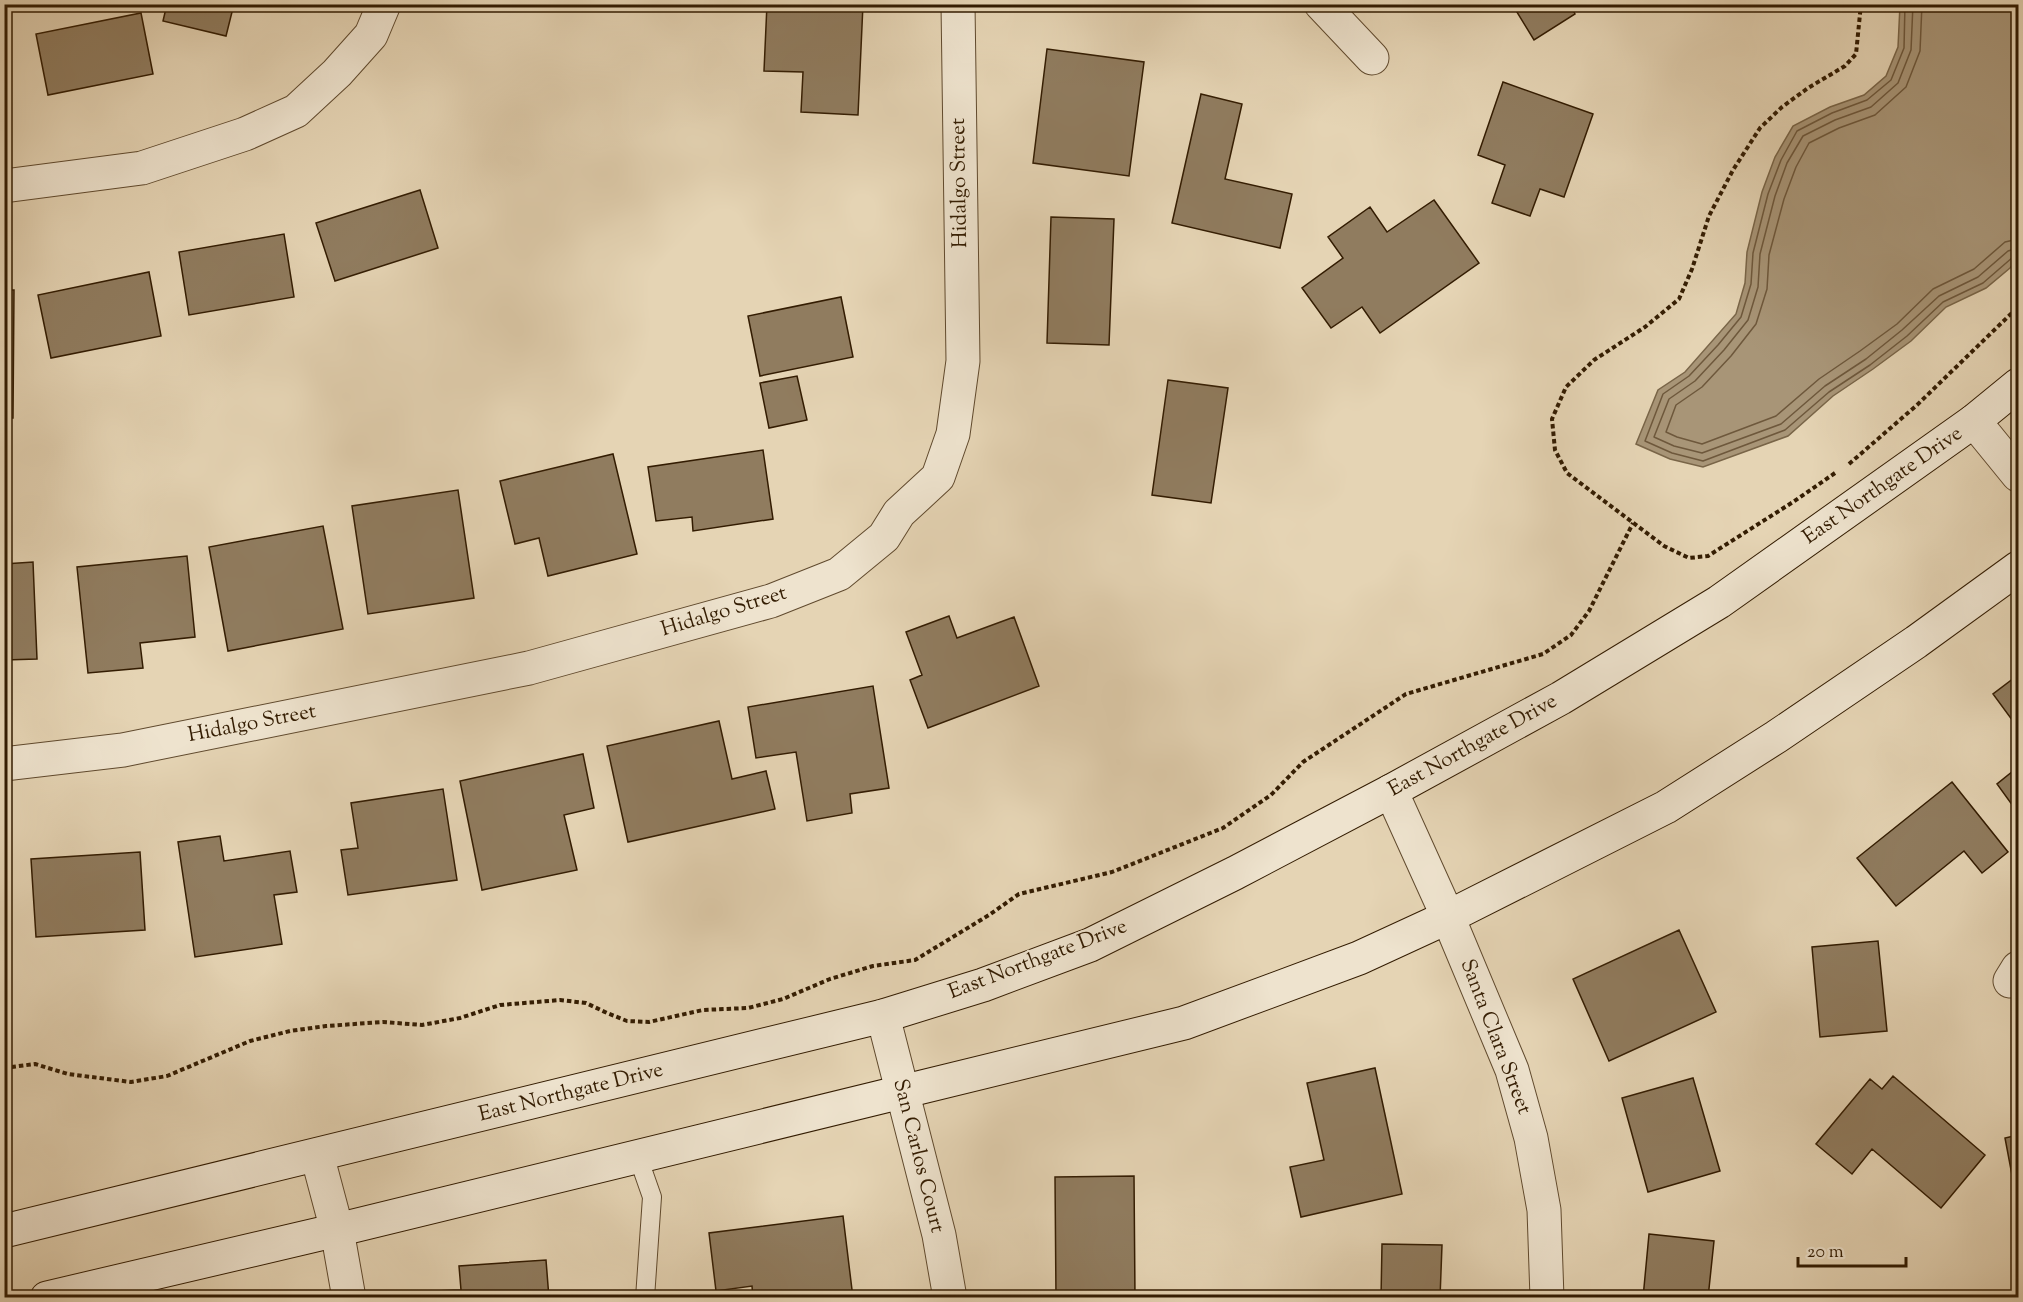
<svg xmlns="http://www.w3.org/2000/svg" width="2023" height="1302" viewBox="0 0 2023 1302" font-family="'Sorts Mill Goudy',serif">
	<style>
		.water { fill: #a89577; stroke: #796548; stroke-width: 1.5 }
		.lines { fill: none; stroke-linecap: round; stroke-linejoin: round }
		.shore { stroke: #6e583c; stroke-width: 1.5 }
		.building { fill: #907c5f; stroke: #331c02; stroke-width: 1.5 }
		.service-casing { stroke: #604a2e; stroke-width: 20 }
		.minor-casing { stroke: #604a2e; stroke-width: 35 }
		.secondary-casing { stroke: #331c02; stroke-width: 35 }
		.path { stroke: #331c02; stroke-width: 4; stroke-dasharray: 4.5 3; stroke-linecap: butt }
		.service { stroke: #eee3ce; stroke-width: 18 }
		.minor { stroke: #eee3ce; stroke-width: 33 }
		.secondary { stroke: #eee3ce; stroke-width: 33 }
		.labels { text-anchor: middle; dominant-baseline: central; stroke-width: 4.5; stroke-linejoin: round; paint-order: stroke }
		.street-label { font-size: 21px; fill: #331c02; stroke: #eee3ce }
	</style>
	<rect width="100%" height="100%" fill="#e5d4b4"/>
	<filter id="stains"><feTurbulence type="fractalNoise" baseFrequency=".00333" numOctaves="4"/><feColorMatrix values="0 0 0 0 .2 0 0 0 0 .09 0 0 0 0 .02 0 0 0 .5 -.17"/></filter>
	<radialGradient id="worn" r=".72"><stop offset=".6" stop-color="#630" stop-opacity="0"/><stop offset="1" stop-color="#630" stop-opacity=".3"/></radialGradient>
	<path class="water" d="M1900,5H2018V258L2010,268L1986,288L1946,307L1911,341L1873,369L1833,396L1788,436L1703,467L1670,459L1636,444L1658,390L1685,372L1736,314L1745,283L1747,252L1762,192L1775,157L1793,126L1830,107L1864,95L1886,76L1898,47Z"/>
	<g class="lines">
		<path class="shore" d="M1905,4L1904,48L1891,80L1867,100L1832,113L1797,131L1781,160L1768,194L1753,253L1751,284L1741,317L1718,345L1689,376L1663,394L1645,441L1672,453L1703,461L1785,430L1829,392L1870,365L1907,336L1943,302L1983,283L2013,257L2018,255
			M1913,4L1911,50L1898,83L1871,107L1835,120L1803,136L1787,163L1775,196L1760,254L1758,287L1748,320L1724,350L1695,381L1669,399L1654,437L1674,446L1702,453L1781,424L1825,386L1866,359L1902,330L1939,296L1978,277L2008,251L2018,248
			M1922,4L1920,51L1906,87L1875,115L1839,128L1809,143L1796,167L1784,199L1769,255L1767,289L1756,324L1731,356L1702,387L1676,405L1666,432L1677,437L1702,444L1776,416L1819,379L1860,351L1897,324L1933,289L1974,269L2005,242L2018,239"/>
	</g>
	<path class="building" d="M167,4H234L226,36L163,21Z
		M767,4H863L858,115L801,112L803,72L764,71Z
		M1512,4H1570L1575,14L1534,40Z
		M141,13L153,74L48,95L36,34Z
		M1047,49L1144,62L1129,176L1033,163Z
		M1503,82L1593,114L1564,197L1540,189L1530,216L1492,203L1505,165L1478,155Z
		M1201,94L1242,104L1225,179L1292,194L1280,248L1172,223Z
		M420,190L438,248L335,281L316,223Z
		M1434,200L1479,263L1380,333L1362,307L1331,328L1302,288L1343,258L1328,237L1370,207L1387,232Z
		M1051,217L1114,219L1109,345L1047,343Z
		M284,234L294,297L189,315L179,252Z
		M149,272L161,336L51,358L38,295Z
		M4,290H14L13,418H4Z
		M841,297L853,357L760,376L748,316Z
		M797,376L807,420L769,428L760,383Z
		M1168,380L1228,388L1211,503L1152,495Z
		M763,450L773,519L693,531L692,517L656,521L648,467Z
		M613,454L637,554L548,576L539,538L515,544L500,481Z
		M458,490L474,598L368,614L352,506Z
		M323,526L343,629L228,651L209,547Z
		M187,556L195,637L140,643L143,668L88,673L77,567Z
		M33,562L37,659L4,660V564Z
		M949,616L957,638L1014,617L1039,686L928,728L910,680L922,675L906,632Z
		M2018,675V728L1993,694Z
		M873,686L889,788L850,794L852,813L807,821L796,752L756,758L748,707Z
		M719,721L732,779L766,771L775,809L628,842L607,746Z
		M583,754L594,808L564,815L577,870L482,890L460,781Z
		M2018,767V813L1997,784Z
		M1952,782L2008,852L1982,873L1964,851L1896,906L1857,858Z
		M443,789L457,880L348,895L341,850L358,848L351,803Z
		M220,836L224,861L290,851L297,892L274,895L282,944L195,957L178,842Z
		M140,852L145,930L36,937L31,859Z
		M4,861H8L4,947Z
		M1679,930L1716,1012L1609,1061L1573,979Z
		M1878,941L1887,1031L1820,1037L1812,947Z
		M1375,1068L1402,1194L1301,1217L1290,1167L1324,1160L1307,1083Z
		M1893,1076L1985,1155L1941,1208L1872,1149L1852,1174L1816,1144L1870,1079L1882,1089Z
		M1693,1078L1720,1171L1648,1192L1622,1098Z
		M2018,1135V1207L2005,1138Z
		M1134,1176L1135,1298H1056L1055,1177Z
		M843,1216L853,1298H753L752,1286L716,1291L709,1233Z
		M1649,1234L1714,1241L1708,1298H1643Z
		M1382,1244L1442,1245L1440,1298H1381Z
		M546,1260L549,1298H436L435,1291L461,1290L459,1266Z"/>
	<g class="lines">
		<defs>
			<path id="service" d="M638,1157L652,1197L645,1298"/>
			<path id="minor" d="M1321,4L1372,58
				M4,186L142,168L245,134L296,111L337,73L371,35L384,4
				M1974,421L2018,475
				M4,764L123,750L529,668L771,601L839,574L884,537L899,513L938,477L953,434L963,361L958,4
				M1391,791L1448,917L1512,1070L1531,1138L1544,1210L1547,1298
				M2010,981L2018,968
				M883,1016L939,1235L950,1298
				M317,1155L337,1230L349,1298"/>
			<path id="secondary" d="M4,1231L883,1016L983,985L1090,945L1235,873L1391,791L1561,698L1719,602L1974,421L2018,385
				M47,1298L337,1230L1184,1023L1359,958L1448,917L1666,807L1776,737L1916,642L2018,568"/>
		</defs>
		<use href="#service" class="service-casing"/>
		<use href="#minor" class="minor-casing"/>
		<use href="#secondary" class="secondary-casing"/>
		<path class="path" d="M1849,464L1917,405L2018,307
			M1835,473L1793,502L1708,556L1689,558L1664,546L1567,473L1555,450L1552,419L1566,387L1594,360L1645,327L1679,299L1692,269L1709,216L1733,170L1760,128L1782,107L1808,88L1845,66L1856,54L1861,4
			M4,1068L35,1064L68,1074L131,1082L167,1076L250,1041L290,1031L326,1026L383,1022L422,1025L460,1018L500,1005L560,1000L586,1003L607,1013L627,1021L649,1022L703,1010L748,1008L783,999L830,979L873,966L915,960L989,915L1019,894L1112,872L1223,828L1271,795L1303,762L1406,694L1543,654L1571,635L1589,611L1633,523"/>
		<use href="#service" class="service"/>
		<use href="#minor" class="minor"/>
		<use href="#secondary" class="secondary"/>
	</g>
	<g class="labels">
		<g class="street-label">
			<text transform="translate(960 183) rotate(-91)">Hidalgo Street</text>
			<text transform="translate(1883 486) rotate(-35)">East Northgate Drive</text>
			<text transform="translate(724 612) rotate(-17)">Hidalgo Street</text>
			<text transform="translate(252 724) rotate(-11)">Hidalgo Street</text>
			<text transform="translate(1473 746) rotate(-29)">East Northgate Drive</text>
			<text transform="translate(1038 960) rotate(-21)">East Northgate Drive</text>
			<text transform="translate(1495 1037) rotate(69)">Santa Clara Street</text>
			<text transform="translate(571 1093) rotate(-14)">East Northgate Drive</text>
			<text transform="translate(918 1156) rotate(76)">San Carlos Court</text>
		</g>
	</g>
	<rect width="2023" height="1302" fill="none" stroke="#e5d4b4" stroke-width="24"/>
	<rect x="6" y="6" width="2011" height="1290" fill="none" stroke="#331c02" stroke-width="3"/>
	<rect x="12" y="12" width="1999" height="1278" fill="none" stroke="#331c02" stroke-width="1.5"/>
	<path d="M1798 1257v9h108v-9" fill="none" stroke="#331c02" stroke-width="3"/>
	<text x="1807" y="1257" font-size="18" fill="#331c02" stroke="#eee3ce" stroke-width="4.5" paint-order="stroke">20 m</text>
	<rect width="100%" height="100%" filter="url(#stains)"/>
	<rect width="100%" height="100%" fill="url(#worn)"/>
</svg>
